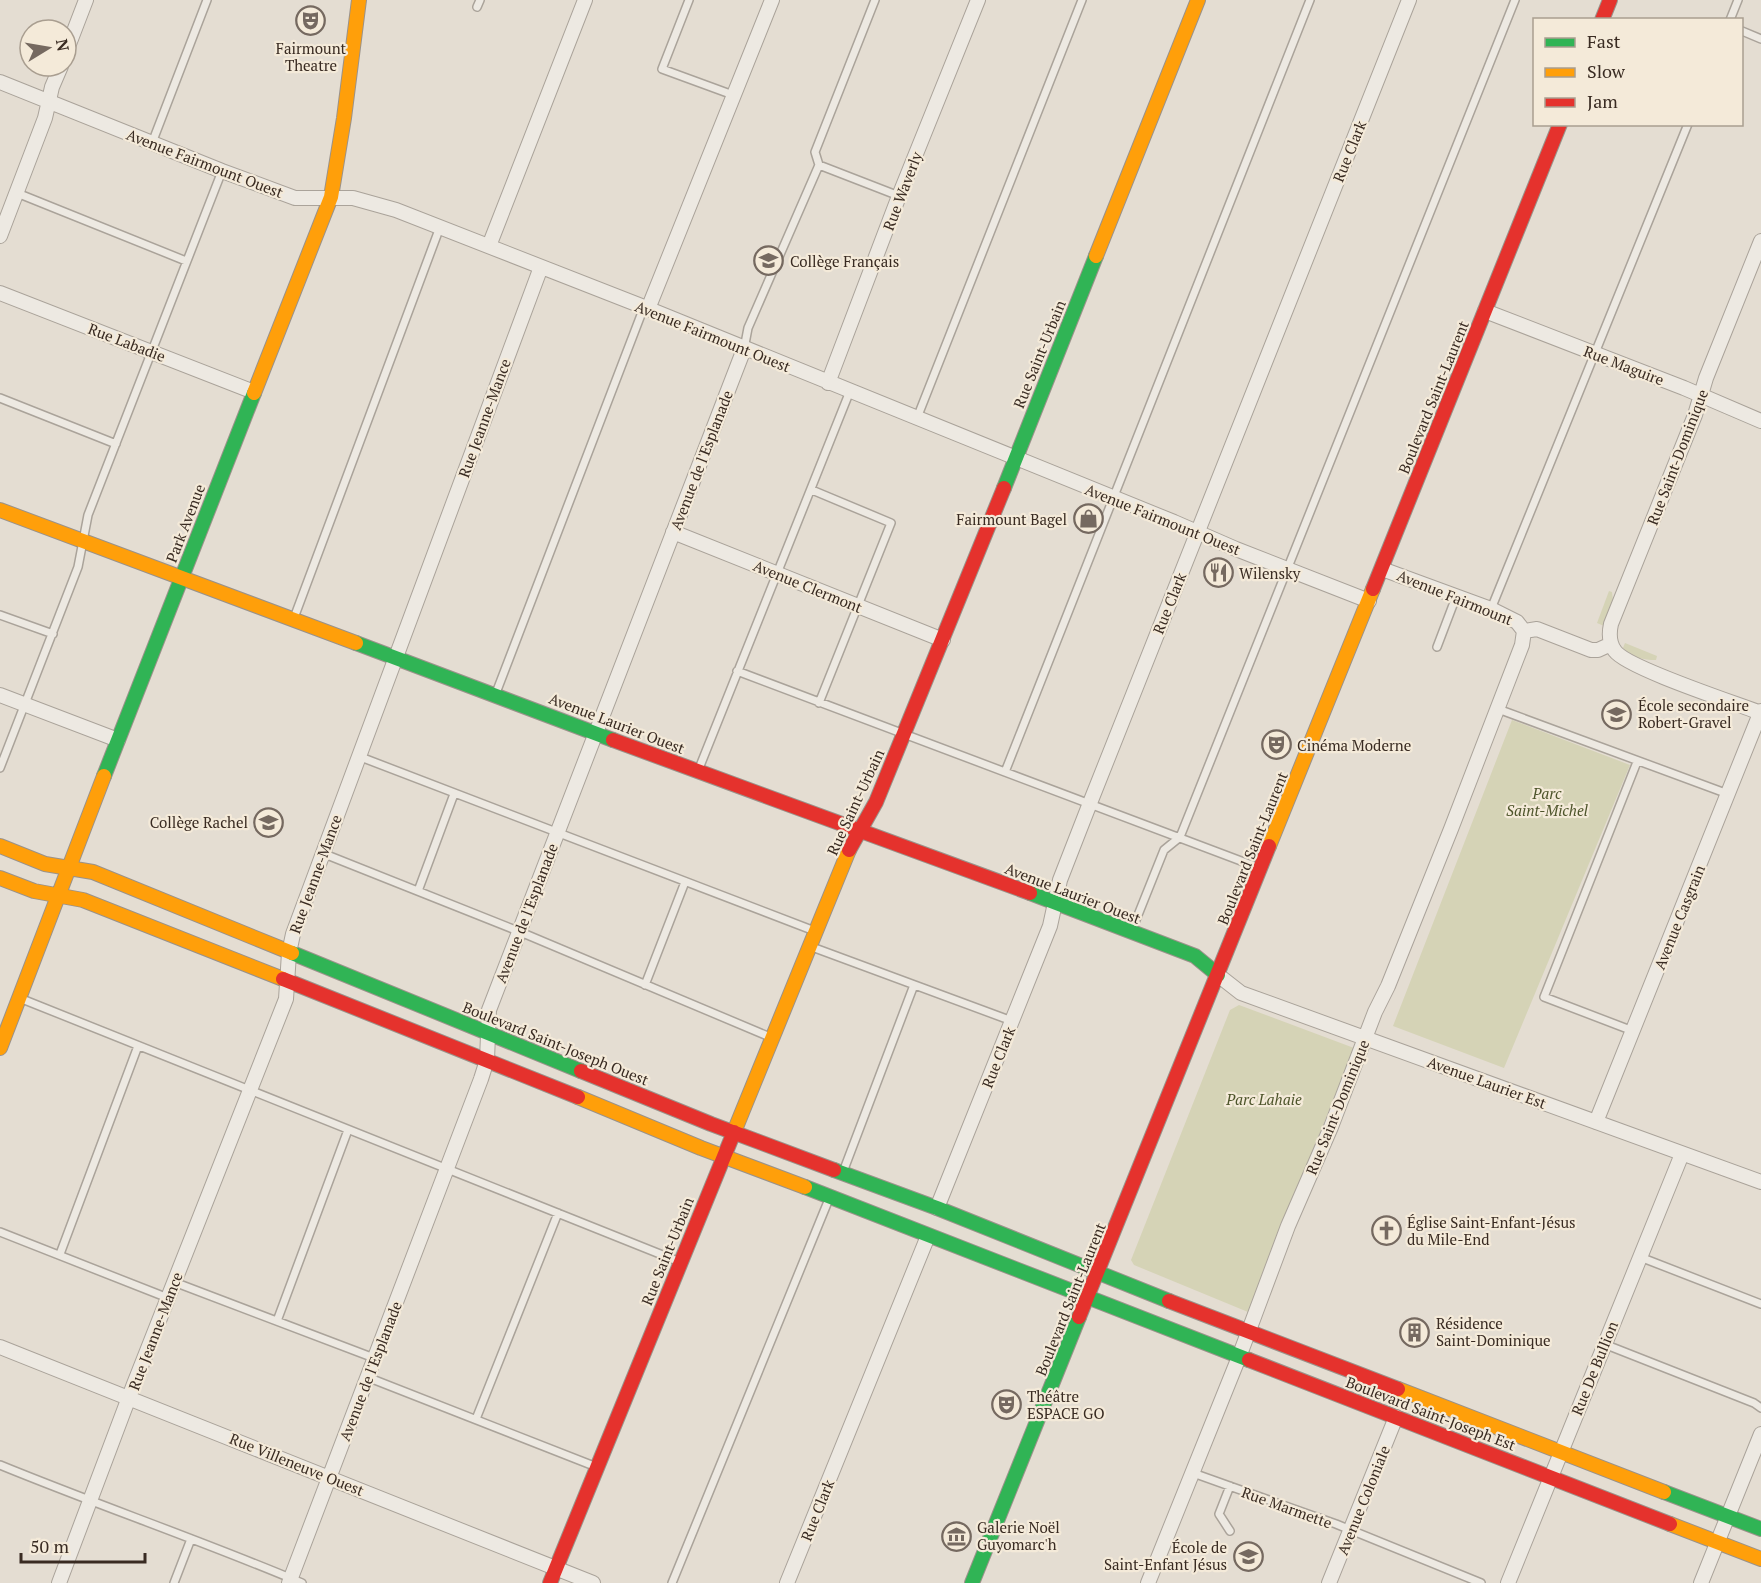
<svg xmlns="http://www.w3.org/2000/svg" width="1761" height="1583" viewBox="0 0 1761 1583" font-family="'PT Serif',serif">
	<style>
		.green { fill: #d5d3b6 }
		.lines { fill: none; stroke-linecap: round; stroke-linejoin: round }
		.lane-casing { stroke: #aaa39a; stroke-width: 10 }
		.street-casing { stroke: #aaa39a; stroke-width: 16 }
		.fast-casing { stroke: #9a928a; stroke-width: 16 }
		.slow-casing { stroke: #9a928a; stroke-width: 16 }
		.jam-casing { stroke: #9a928a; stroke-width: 16 }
		.lane { stroke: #ede9e2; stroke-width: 7 }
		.street { stroke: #ede9e2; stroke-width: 14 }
		.fast { stroke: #30b455; stroke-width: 14 }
		.slow { stroke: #ff9f0a; stroke-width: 14 }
		.jam { stroke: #e5322d; stroke-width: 14 }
		.labels { text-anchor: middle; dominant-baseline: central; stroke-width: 4.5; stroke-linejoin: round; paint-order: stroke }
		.poi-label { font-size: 15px; fill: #392b22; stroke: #f4ead9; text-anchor: start }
		.street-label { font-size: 15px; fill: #392b22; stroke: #f4ead9 }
		.park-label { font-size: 15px; font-style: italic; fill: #4d542a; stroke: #f4ead9 }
	</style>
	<rect width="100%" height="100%" fill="#e4ddd2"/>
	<path class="green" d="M1609,591L1612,592L1613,601L1604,626L1597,623Z
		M1625,643L1657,656L1656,660C1643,660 1633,658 1623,648Z
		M1512,720L1630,765L1504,1068L1393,1026Z
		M1239,1005L1354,1048L1248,1312L1134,1265L1131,1260L1230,1010Z"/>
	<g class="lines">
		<defs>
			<path id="lane" d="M689,0L662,69L733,95
				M477,7L480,0
				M1730,20L1738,0
				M1742,31L1761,39
				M152,143L207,0
				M819,165L899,196
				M17,193L186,261
				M744,349L748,328L819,165L815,152L875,0
				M0,398L116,444
				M917,418L1082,0
				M812,490L891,523L819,703
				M1491,609L1688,124
				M0,615L53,634
				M294,618L440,227
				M1437,647L1456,597
				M737,671L1257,867
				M496,693L644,307
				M1498,709L1728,794
				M358,756L812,930
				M0,768L78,567L88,515L222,171
				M698,771L850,391
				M1005,772L1310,0
				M322,853L518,931L770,1037
				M418,891L454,794
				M1132,930L1164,850L1180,837L1515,0
				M812,947L1012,1021
				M645,985L685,882
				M22,999L680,1262
				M1633,1031L1544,997L1637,762
				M843,1172L914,985
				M0,1232L168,1298
				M60,1254L138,1046
				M1640,1257L1761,1304
				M174,1282L374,1358
				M277,1321L348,1130
				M1604,1344L1754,1403L1761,1408
				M367,1377L594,1466
				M476,1419L558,1213
				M0,1465C100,1506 203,1541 302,1583
				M1193,1473L1336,1524L1481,1583
				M1230,1486L1219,1514L1230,1531
				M174,1583L191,1539
				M672,1583L829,1199"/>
			<path id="street" d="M66,52L86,0
				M0,82L222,171L295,198H353L396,210L644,307L1174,522L1236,549L1369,601
				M0,236L45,118L52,87L61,66
				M1761,241L1706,378L1695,415L1611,624C1609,633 1609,643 1615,651C1627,668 1735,703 1761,713
				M489,246L585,0
				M0,293L254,392
				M648,309L772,0
				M1485,311L1684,388L1761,421
				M828,383L899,196L978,0
				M673,532L943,640
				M1382,569L1491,609L1517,622L1524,631
				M1524,631L1537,629L1591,650H1598L1611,644
				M0,695L118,740
				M1218,975L1241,993L1761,1182
				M1596,1122L1761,711
				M937,1208L1050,926L1060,880L1090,803L1409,0
				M0,1347L593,1583
				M59,1583L134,1384L286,999L289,953L293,934L541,267
				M289,1583L481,1079L487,1060L489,1010L744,349
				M787,1583L928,1236
				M1148,1583L1239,1357L1288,1226L1331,1127L1375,1012L1388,986L1451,829L1522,645L1524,631
				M1329,1583L1396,1417
				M1508,1583L1682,1154
				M1701,1583L1761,1434"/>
			<path id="fast" d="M1004,488L1096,256
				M356,643L613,740
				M104,776L254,393
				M1030,893L1195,956L1218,975
				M292,953L581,1071
				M834,1170L937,1208L1169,1301
				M805,1187L1249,1360
				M1664,1492L1761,1529
				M972,1583L1079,1317"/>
			<path id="slow" d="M1096,256L1198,0
				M254,393L331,197L344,118L359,0
				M0,510L356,643
				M0,846L45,864L93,872L292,953
				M1269,846L1373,589
				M0,878L34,891L83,900L283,979
				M0,1048L104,776
				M578,1097L701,1148L805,1187
				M734,1132L849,850
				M1398,1389L1664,1492
				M1670,1524L1761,1559"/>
			<path id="jam" d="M1602,20L1610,0
				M1373,589L1560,124
				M613,740L1030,893
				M849,850L876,802L1004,488
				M283,979L578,1097
				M581,1071L711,1124L834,1170
				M1169,1301L1398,1389
				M1079,1317L1269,846
				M1249,1360L1670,1524
				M550,1583L734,1132"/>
		</defs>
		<use href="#lane" class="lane-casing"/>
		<use href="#street" class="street-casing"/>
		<use href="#fast" class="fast-casing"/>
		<use href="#slow" class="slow-casing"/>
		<use href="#jam" class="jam-casing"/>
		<use href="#lane" class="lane"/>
		<use href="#street" class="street"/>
		<use href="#fast" class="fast"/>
		<use href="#slow" class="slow"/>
		<use href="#jam" class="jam"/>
	</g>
	<defs>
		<symbol id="theatre-ring" viewBox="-11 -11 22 22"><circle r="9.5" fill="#f4ead9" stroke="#756960" stroke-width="1.5"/><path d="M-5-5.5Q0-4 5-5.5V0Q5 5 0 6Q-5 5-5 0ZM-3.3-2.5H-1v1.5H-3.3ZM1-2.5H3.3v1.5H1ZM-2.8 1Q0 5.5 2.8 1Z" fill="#756960"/></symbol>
		<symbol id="school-ring" viewBox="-11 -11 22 22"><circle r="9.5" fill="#f4ead9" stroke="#756960" stroke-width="1.5"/><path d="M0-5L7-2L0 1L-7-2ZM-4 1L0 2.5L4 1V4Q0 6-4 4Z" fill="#756960"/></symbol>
		<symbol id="shop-ring" viewBox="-11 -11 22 22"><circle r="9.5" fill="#f4ead9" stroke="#756960" stroke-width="1.5"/><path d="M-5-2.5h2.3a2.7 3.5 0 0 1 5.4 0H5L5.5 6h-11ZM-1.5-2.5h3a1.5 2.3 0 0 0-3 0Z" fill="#756960"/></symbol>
		<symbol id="restaurant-ring" viewBox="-11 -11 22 22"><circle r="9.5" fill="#f4ead9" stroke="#756960" stroke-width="1.5"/><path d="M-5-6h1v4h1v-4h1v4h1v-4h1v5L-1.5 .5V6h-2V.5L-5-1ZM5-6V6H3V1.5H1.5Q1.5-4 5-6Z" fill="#756960"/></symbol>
		<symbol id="church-ring" viewBox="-11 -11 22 22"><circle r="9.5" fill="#f4ead9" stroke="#756960" stroke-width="1.5"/><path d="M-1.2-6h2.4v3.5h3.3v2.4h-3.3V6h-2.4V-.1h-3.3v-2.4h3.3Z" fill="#756960"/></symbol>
		<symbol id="building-ring" viewBox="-11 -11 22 22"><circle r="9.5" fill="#f4ead9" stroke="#756960" stroke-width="1.5"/><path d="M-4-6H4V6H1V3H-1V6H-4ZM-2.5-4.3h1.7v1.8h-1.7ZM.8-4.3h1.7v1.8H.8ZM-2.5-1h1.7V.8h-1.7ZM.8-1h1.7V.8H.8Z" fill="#756960"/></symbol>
		<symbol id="museum-ring" viewBox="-11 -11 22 22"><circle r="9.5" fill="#f4ead9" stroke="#756960" stroke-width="1.5"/><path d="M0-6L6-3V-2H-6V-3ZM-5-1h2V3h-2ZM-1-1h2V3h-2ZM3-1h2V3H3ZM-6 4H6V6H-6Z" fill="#756960"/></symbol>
	</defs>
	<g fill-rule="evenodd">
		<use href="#theatre-ring" x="294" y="4" width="33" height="33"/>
		<use href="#school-ring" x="752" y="244" width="33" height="33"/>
		<use href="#shop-ring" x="1072" y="502" width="33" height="33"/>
		<use href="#restaurant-ring" x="1202" y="556" width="33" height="33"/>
		<use href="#school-ring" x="1600" y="698" width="33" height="33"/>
		<use href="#theatre-ring" x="1260" y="728" width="33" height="33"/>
		<use href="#school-ring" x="252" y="806" width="33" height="33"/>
		<use href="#church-ring" x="1370" y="1214" width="33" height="33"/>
		<use href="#building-ring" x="1398" y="1316" width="33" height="33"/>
		<use href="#theatre-ring" x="990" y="1388" width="33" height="33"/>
		<use href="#museum-ring" x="940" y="1520" width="33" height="33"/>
		<use href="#school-ring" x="1232" y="1540" width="33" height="33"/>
	</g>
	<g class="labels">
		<g class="poi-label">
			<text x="311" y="48" text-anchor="middle">Fairmount<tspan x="311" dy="17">Theatre</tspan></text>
			<text x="790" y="261">Collège Français</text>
			<text x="1067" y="519" text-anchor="end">Fairmount Bagel</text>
			<text x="1239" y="573">Wilensky</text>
			<text x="1638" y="705">École secondaire<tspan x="1638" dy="17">Robert-Gravel</tspan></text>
			<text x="1297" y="745">Cinéma Moderne</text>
			<text x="248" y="822" text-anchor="end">Collège Rachel</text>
			<text x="1407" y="1222">Église Saint-Enfant-Jésus<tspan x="1407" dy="17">du Mile-End</tspan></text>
			<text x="1436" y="1323">Résidence<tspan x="1436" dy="17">Saint-Dominique</tspan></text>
			<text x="1027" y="1396">Théâtre<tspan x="1027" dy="17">ESPACE GO</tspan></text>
			<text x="977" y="1527">Galerie Noël<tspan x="977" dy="17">Guyomarc'h</tspan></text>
			<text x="1227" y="1547" text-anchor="end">École de<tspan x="1227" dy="17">Saint-Enfant Jésus</tspan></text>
		</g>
		<g class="street-label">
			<text transform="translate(1349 151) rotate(-68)">Rue Clark</text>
			<text transform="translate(205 163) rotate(21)">Avenue Fairmount Ouest</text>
			<text transform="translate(902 191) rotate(-69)">Rue Waverly</text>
			<text transform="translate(713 336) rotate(22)">Avenue Fairmount Ouest</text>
			<text transform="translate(127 342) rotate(21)">Rue Labadie</text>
			<text transform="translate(1039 354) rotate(-68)">Rue Saint-Urbain</text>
			<text transform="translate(1624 365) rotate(21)">Rue Maguire</text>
			<text transform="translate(1433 397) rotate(-68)">Boulevard Saint-Laurent</text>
			<text transform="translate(484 418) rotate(-70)">Rue Jeanne-Mance</text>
			<text transform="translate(1677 457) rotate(-69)">Rue Saint-Dominique</text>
			<text transform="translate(701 460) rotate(-69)">Avenue de l'Esplanade</text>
			<text transform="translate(1163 519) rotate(22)">Avenue Fairmount Ouest</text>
			<text transform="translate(185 523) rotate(-69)">Park Avenue</text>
			<text transform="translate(808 586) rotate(22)">Avenue Clermont</text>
			<text transform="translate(1455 597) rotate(22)">Avenue Fairmount</text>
			<text transform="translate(1169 603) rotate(-68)">Rue Clark</text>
			<text transform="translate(617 723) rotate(21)">Avenue Laurier Ouest</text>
			<text transform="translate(855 802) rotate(-65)">Rue Saint-Urbain</text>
			<text transform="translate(1252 848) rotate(-68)">Boulevard Saint-Laurent</text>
			<text transform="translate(315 874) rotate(-70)">Rue Jeanne-Mance</text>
			<text transform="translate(1073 893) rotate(21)">Avenue Laurier Ouest</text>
			<text transform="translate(526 913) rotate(-69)">Avenue de l'Esplanade</text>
			<text transform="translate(1679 917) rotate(-68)">Avenue Casgrain</text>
			<text transform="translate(556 1043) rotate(22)">Boulevard Saint-Joseph Ouest</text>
			<text transform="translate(998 1057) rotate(-68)">Rue Clark</text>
			<text transform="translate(1487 1082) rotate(20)">Avenue Laurier Est</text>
			<text transform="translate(1337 1107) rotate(-68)">Rue Saint-Dominique</text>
			<text transform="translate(667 1251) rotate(-68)">Rue Saint-Urbain</text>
			<text transform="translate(1070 1299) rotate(-68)">Boulevard Saint-Laurent</text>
			<text transform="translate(155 1331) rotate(-69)">Rue Jeanne-Mance</text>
			<text transform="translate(1594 1368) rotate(-68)">Rue De Bullion</text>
			<text transform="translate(370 1371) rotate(-69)">Avenue de l'Esplanade</text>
			<text transform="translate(1431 1413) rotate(21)">Boulevard Saint-Joseph Est</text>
			<text transform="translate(297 1464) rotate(22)">Rue Villeneuve Ouest</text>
			<text transform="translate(1363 1500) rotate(-68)">Avenue Coloniale</text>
			<text transform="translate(1287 1507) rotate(20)">Rue Marmette</text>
			<text transform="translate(817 1510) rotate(-68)">Rue Clark</text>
		</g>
		<g class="park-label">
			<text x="1547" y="793">Parc<tspan x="1547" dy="17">Saint-Michel</tspan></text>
			<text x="1264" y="1099">Parc Lahaie</text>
		</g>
	</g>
	<rect x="1533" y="18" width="210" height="108" fill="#f4ead9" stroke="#a99e90" stroke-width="1.5"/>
	<rect x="1545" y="38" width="30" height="9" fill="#30b455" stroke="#a99e90" stroke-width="1.5"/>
	<text x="1587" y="48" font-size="18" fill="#392b22">Fast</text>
	<rect x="1545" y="68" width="30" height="9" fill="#ff9f0a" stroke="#a99e90" stroke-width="1.5"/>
	<text x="1587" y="78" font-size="18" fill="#392b22">Slow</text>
	<rect x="1545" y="98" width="30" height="9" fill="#e5322d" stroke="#a99e90" stroke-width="1.5"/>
	<text x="1587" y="108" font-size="18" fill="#392b22">Jam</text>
	<g transform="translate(48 48) rotate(79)"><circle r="28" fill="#f4ead9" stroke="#a99e90" stroke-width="1.5"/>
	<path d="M0-4.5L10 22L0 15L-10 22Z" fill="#756960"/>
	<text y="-9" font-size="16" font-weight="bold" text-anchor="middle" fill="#392b22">N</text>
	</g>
	<path d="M21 1553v9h124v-9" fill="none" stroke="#392b22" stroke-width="3"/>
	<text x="30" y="1553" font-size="18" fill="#392b22" stroke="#f4ead9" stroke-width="4.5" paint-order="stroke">50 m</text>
</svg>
